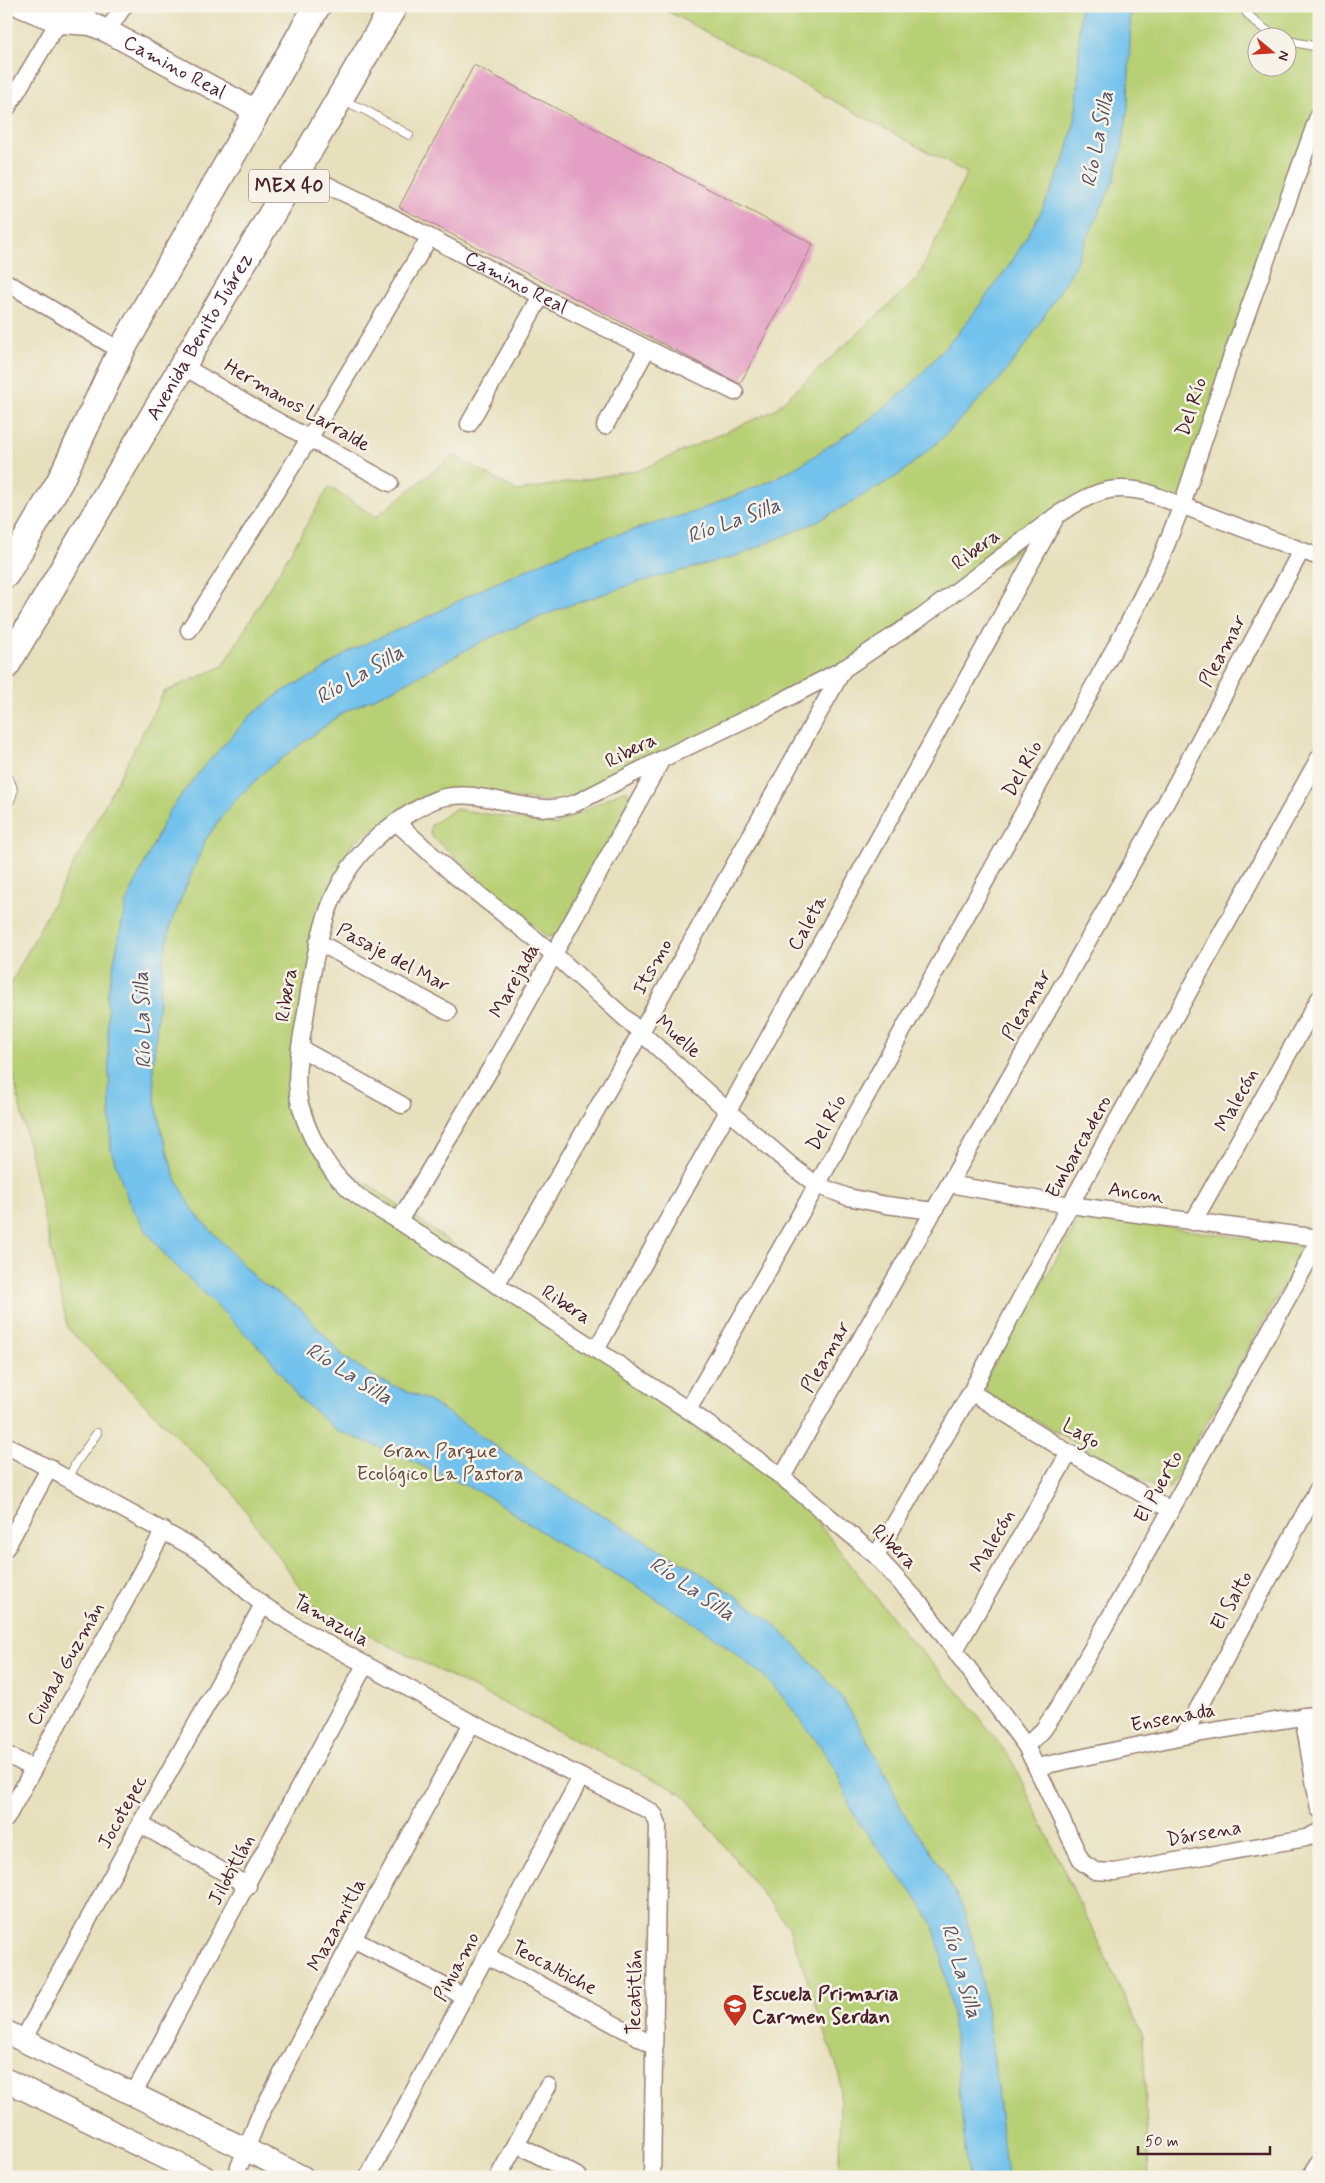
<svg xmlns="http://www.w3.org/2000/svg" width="1325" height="2183" viewBox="0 0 1325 2183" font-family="Mynerve,sans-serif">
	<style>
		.green { fill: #b8d074; stroke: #817850; fill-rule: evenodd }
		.water { fill: #72c2ed; stroke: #5e708c }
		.building { fill: #e4a0c4 }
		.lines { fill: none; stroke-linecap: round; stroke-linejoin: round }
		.lane-casing { stroke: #988074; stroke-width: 10 }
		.street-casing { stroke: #988074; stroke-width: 19 }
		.secondary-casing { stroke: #988074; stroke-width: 25 }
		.primary-casing { stroke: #988074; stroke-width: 29 }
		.lane { stroke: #fff; stroke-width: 8 }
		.street { stroke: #fff; stroke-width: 16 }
		.secondary { stroke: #fff; stroke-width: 22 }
		.primary { stroke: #fff; stroke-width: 26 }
		.labels { text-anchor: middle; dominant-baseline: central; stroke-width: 5; stroke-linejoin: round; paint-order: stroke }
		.shield { fill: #f7f3e8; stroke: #7e5f64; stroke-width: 1 }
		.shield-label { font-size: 19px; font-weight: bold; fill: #4a1f2b }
		.street-label { font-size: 20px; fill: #4a1f2b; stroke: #f7f3e8 }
		.park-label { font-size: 20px; fill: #664b3d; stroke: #f7f3e8 }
		.poi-label { font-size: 20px; font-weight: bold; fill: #4a1f2b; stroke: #f7f3e8; text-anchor: start }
		.water-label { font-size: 21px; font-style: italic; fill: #565065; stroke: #f7f3e8 }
	</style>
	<rect width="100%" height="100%" fill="#f7f3e8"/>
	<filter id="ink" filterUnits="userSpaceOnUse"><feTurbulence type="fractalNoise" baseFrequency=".02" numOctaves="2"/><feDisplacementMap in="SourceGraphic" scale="10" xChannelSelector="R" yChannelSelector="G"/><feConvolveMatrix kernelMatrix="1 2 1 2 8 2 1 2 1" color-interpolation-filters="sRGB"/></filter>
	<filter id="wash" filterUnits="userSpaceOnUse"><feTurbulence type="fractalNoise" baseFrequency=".0096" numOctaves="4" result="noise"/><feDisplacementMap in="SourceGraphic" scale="20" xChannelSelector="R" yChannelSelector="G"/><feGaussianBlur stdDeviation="1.12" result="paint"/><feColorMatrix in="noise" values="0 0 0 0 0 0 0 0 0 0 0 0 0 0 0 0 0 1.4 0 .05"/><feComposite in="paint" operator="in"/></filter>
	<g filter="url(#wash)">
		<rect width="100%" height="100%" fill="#e7e0bd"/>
		<path class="green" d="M658,6H1319V114L1182,505L1108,488L885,643L576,803L459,795L379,834L375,828L352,843L318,942L298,1091L321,1151L782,1477L905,1634L968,1702L1011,1759L1143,2036L1149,2177H839L840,2076L789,1927L683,1794L315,1608L231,1490L68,1329L6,1041V993L164,692L223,666L329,487L376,517L453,455L517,491L640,470L773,411L918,278L967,173ZM1258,38H1288V68H1258Z
			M622,791H628L631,801L558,935L547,937L430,835L431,825L455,809L556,825Z
			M1082,1215L1305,1247L1170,1488L1160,1490L988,1394L984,1382Z"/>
		<path class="water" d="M1080,6H1131L1128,108L1122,149L1114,180L1071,273L1028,342L1000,379L938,442L899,475L818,521L740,555L636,583L562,608L485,640L404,684L342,713L264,772L228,808L206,839L171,923L162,968L153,1066L155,1099L163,1136L175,1177L195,1213L255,1278L301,1309L344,1357L378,1379L427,1400L459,1420L541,1479L697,1571L739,1598L765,1617L791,1640L837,1691L858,1723L890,1783L904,1814L936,1859L961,1903L979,1961L993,2053L1007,2177H968L951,2008L941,1954L933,1925L920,1903L863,1829L852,1811L837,1773L819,1744L782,1696L763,1675L711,1634L625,1579L572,1552L486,1495L394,1453L336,1430L297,1396L269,1357L165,1255L145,1229L130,1205L111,1150L107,996L126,903L168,813L199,772L250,716L283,691L316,674L351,650L432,615L469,595L579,546L697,511L770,481L800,465L864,423L897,398L919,377L964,326L1011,263L1039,216L1056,180L1067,152L1075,119L1078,87Z"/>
		<g id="blocks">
			<path class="building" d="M474,65L813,244L740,384L399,207Z"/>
		</g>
	</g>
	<g filter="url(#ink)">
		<use href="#blocks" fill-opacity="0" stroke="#988074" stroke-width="1"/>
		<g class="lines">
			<defs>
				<path id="lane" d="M1242,6C1251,21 1264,30 1280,38
					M1288,41L1319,47
					M344,101L365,110L409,135
					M6,777C17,788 13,796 6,807
					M69,1478L76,1463L97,1433"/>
				<g id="street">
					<path d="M107,31L124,6"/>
					<path d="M6,110L51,34L66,15"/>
					<path id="s1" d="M298,171L373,207L541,296L735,392"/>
					<path d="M6,282L121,351"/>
					<path d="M183,366L259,411L390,483"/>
					<path d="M469,424L541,296"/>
					<path d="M605,426L647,349"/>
					<path d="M1319,557L1146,492C1106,483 1090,495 1057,515L922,617L845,668L763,711L662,759L576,803C566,806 556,809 546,808C507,807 465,784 428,803C331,853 320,919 305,1018C300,1047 292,1083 302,1111C310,1138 328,1170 348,1188C363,1202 382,1211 399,1221L688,1410L782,1477L876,1556L921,1605L1026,1746L1082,1862L1095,1871L1114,1872L1306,1838L1319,1832"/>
					<path d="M189,630L309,439L429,238"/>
					<path d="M396,822L453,874L555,955L728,1111L794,1168L817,1185L848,1197L886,1205L934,1211"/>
					<path d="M318,942L448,1012"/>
					<path d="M300,1048L402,1105"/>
					<path d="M949,1184L1070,1205L1319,1238"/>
					<path d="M399,1221L492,1066L662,759"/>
					<path d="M1193,1222L1319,999"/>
					<path d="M496,1285L641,1032L844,668"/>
					<path d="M596,1350L1054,521"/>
					<path d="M971,1392L1069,1453L1171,1510"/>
					<path d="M688,1410L817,1185L1128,624L1161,558L1182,505L1232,355L1319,114"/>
					<path d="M6,1445L192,1547L213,1561L263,1605L297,1627L472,1723L650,1811L655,1816L658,1825L652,2177"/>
					<path d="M782,1477L1156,821L1301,551"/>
					<path d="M6,1548L50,1467"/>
					<path d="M876,1556L971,1392L1070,1205L1319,758"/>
					<path d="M955,1650L1069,1453"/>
					<path d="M1303,1716L1319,1809"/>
					<path d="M1183,1736L1319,1487"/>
					<path d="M1026,1746L1043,1730L1058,1708L1171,1510L1319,1241"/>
					<path d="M6,1754L32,1768"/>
					<path d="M1037,1767L1183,1736L1319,1714"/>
					<path d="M6,1819L164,1530"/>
					<path d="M140,1824L248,1886"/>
					<path d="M353,1939L465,1997"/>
					<path d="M487,1956L655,2046"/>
					<path d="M23,2040L140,1824L263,1605"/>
					<path d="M134,2093L365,1665"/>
					<path d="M517,2144L579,2177"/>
					<path d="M235,2177L259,2117L353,1939L472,1723"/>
					<path d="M368,2177L581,1777"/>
					<path d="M498,2177L548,2086"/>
					<path d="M1310,2177L1319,2163"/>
				</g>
				<g id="secondary">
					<path d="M21,6L60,22L91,24"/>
					<path id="s2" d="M71,6L91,24L107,31L258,112"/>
					<path d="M6,2032L302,2177"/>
					<path d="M6,2080L204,2177"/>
				</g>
				<g id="primary">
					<path d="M6,574L60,481L121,351L317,6"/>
					<path id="s3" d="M6,666L394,6"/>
				</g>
			</defs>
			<use href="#lane" class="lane-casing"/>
			<use href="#street" class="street-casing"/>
			<use href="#secondary" class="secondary-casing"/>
			<use href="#primary" class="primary-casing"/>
			<use href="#lane" class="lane"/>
			<use href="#street" class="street"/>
			<use href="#secondary" class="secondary"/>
			<use href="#primary" class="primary"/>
		</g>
	</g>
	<defs>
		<symbol id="school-pin" viewBox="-11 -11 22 30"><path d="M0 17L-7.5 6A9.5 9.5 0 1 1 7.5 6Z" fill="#c8321e" stroke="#f7f3e8"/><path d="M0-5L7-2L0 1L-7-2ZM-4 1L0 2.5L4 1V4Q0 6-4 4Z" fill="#fff"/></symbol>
	</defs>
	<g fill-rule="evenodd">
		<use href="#school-pin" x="721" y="1992" width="28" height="38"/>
	</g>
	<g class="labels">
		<rect class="shield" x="249" y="169.5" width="80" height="33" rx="4"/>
		<g class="shield-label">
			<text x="289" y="186">MEX 40</text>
		</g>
		<g class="street-label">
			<text stroke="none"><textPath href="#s2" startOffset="121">Camino Real</textPath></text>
			<text stroke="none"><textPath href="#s1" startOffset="245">Camino Real</textPath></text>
			<text stroke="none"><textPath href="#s3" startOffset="382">Avenida Benito Juárez</textPath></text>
			<text transform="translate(297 406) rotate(30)">Hermanos Larralde</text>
			<text transform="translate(1192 407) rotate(-72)">Del Río</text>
			<text transform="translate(976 550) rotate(-37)">Ribera</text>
			<text transform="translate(1223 651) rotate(-62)">Pleamar</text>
			<text transform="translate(631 751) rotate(-27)">Ribera</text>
			<text transform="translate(1023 769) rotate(-61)">Del Río</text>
			<text transform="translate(808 923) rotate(-61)">Caleta</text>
			<text transform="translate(393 958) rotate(28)">Pasaje del Mar</text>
			<text transform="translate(653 967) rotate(-61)">Itsmo</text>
			<text transform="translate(515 981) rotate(-61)">Marejada</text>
			<text transform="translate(287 995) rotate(-81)">Ribera</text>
			<text transform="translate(1027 1005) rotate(-60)">Pleamar</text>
			<text transform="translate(678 1037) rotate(42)">Muelle</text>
			<text transform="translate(1237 1100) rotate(-61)">Malecón</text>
			<text transform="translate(827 1123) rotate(-61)">Del Río</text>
			<text transform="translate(1079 1147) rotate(-61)">Embarcadero</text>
			<text transform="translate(1136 1193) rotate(8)">Ancon</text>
			<text transform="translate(566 1305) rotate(33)">Ribera</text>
			<text transform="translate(826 1357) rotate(-60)">Pleamar</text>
			<text transform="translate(1081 1434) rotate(30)">Lago</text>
			<text transform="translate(1159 1487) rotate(-61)">El Puerto</text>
			<text transform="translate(993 1541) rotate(-60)">Malecón</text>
			<text transform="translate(894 1547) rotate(44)">Ribera</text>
			<text transform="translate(1232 1601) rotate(-61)">El Salto</text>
			<text transform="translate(331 1621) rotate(30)">Tamazula</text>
			<text transform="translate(66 1664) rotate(-61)">Ciudad Guzmán</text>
			<text transform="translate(1173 1718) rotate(-11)">Ensenada</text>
			<text transform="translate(123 1812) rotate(-61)">Jocotepec</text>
			<text transform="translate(1204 1834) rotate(-10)">Dársena</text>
			<text transform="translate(232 1870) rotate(-62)">Jilotitlán</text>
			<text transform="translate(337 1925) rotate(-62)">Mazamitla</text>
			<text transform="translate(457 1967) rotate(-62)">Pihuamo</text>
			<text transform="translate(554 1968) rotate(28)">Teocaltiche</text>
			<text transform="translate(635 1992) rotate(-89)">Tecatitlán</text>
		</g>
		<g class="park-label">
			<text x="440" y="1451">Gran Parque<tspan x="440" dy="23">Ecológico La Pastora</tspan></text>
		</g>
		<g class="poi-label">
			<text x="752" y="1994">Escuela Primaria<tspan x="752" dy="23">Carmen Serdan</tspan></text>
		</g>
		<g class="water-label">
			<text transform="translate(1098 139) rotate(-79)">Río La Silla</text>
			<text transform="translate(734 521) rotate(-20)">Río La Silla</text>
			<text transform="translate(360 675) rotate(-30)">Río La Silla</text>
			<text transform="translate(143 1020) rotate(-92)">Río La Silla</text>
			<text transform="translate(349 1374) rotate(32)">Río La Silla</text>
			<text transform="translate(692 1589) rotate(34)">Río La Silla</text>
			<text transform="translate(961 1971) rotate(74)">Río La Silla</text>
		</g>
	</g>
	<rect width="1325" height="2183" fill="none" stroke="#f7f3e8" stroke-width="25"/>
	<g transform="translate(1272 52) rotate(108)"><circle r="24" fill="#f7f3e8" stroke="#b29e9c"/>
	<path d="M0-4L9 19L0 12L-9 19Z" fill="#c8321e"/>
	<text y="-8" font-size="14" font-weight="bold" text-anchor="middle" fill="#4a1f2b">N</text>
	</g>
	<path d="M1138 2146v8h132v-8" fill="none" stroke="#4a1f2b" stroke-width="2.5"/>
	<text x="1145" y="2146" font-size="15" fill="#4a1f2b" stroke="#f7f3e8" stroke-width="4" paint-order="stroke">50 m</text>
</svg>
